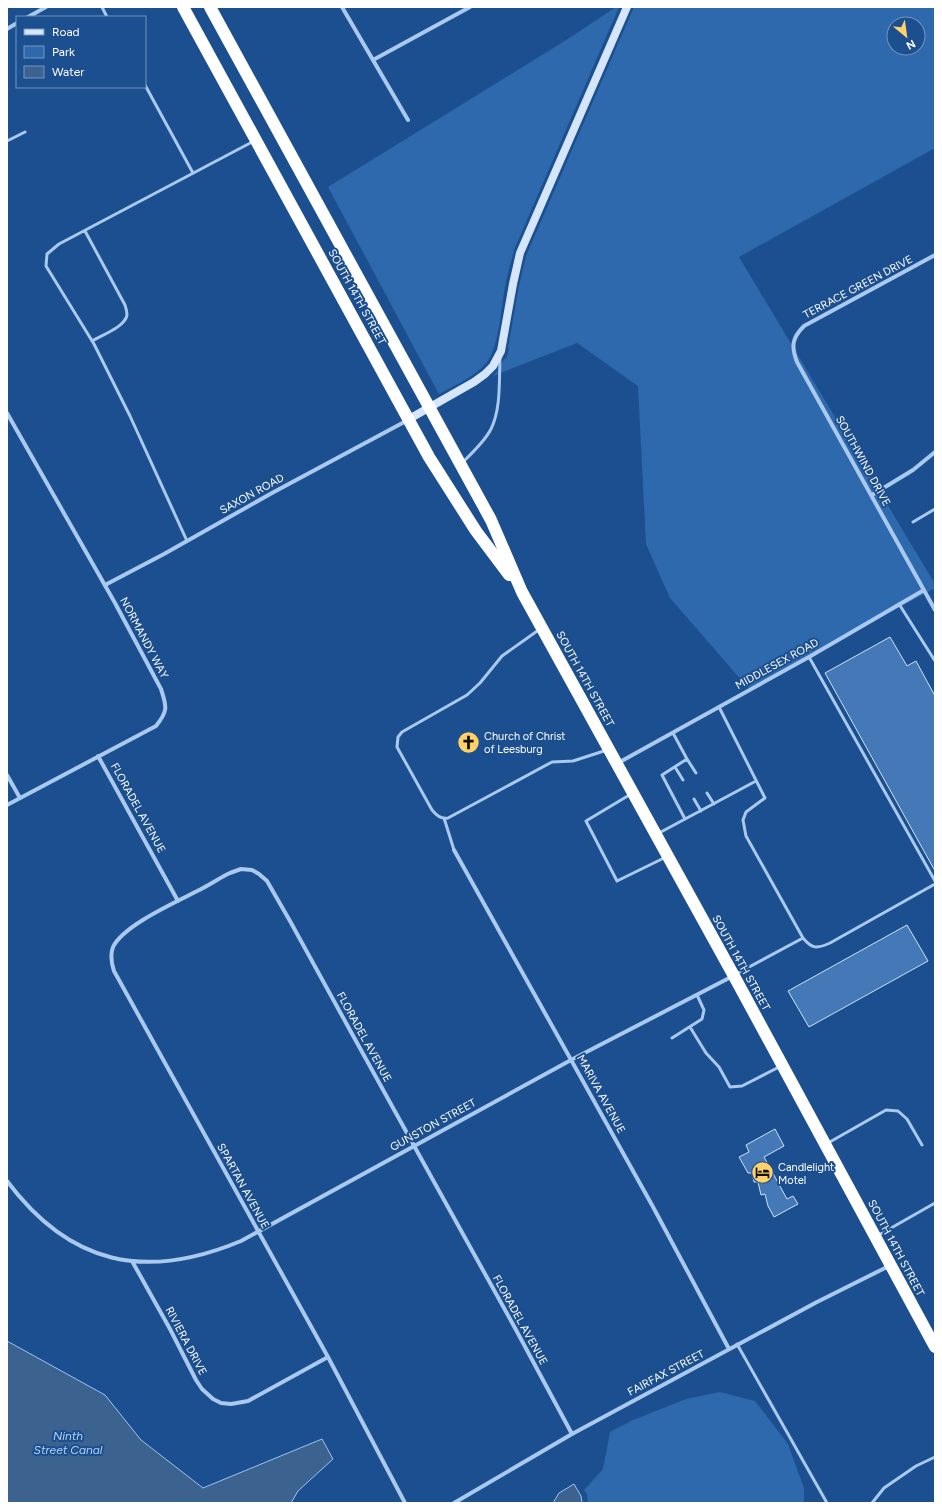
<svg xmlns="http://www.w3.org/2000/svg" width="942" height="1510" viewBox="0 0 942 1510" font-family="Figtree,sans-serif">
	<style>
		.green { fill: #2e69ad; fill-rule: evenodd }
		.water { fill: #3c6290; stroke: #9cc4f0 }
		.building { fill: #4478b7; stroke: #cfe3fa }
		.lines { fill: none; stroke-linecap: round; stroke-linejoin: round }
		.lane { stroke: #a9c9ee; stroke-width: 3 }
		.street { stroke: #a9c9ee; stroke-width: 4 }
		.secondary { stroke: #d6e6fa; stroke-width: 8 }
		.highway { stroke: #fff; stroke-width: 12 }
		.labels { text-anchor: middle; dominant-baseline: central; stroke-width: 4; stroke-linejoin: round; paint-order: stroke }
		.street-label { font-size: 11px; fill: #fff; stroke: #1b4f8f }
		.poi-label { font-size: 11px; fill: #fff; stroke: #1b4f8f; text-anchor: start }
		.water-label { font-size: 12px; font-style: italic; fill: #b5d3f5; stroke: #1b4f8f }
	</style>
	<rect width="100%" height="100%" fill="#1b4f8f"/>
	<path class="green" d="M616,7H619L514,250C512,260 508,271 506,282C501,305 500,344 487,362C475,377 455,385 439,394L328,187L571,37Z
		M634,7H935V148L739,257L935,584V588L749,689L670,598L646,544L638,386L577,343L493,376L498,371L504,359H506L509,349L508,348L519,286L526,256ZM894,24H918V48H894Z
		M720,1392L755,1401L788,1444L804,1488V1503H588L587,1494L584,1490L603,1469L610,1432L633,1420L686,1399Z"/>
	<path class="water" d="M7,1341L105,1395L141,1440L203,1488L322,1439L333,1459L298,1491L291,1503H7Z
		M574,1484L581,1496L582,1503H553L559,1493Z"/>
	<path class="building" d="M890,637L907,666L916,661L935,696V871L825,673Z
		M907,925L928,961L809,1027L788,991Z
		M775,1129L784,1146L764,1157L787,1199L793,1196L798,1204L774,1217L768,1206L765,1194L761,1195L758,1182H754L752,1173H748L739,1157L749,1152L746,1145Z"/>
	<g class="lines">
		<path class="lane" d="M102,7L107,17
			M145,85L193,173
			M7,141L25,132
			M85,231L125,305C126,308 127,312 127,315C125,327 102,335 92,341
			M463,462C473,452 485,441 491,429C501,409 499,381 500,359
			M913,522L935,509
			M187,541L130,416L94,344L46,266L47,254L59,244L254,141
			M899,604L935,661
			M540,629L502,656L480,683L467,695L402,732L398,737L397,747L432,810C437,816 441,819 448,818L552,762L573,761L607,750
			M809,657L935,881
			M719,707L765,798L746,812L743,820L746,836L803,938
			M673,733L687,759L662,775L685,819
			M687,759L696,773
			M675,767L683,780
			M707,793L714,804
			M631,794L586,821L617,881L666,857
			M694,799L701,811
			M444,818L454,850
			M659,833L756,781
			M736,974L803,938C812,949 817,949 830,943L935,884
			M690,1027L706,1053L719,1067L730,1087L742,1086L781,1066
			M672,1038L702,1019L704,1010L697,995
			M828,1143L886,1110L898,1111L907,1119L922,1145
			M877,1236L935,1203
			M737,1344L827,1503
			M872,1503L884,1488L916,1466L935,1457"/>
		<path class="street" d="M342,7L408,120
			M28,17L46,7
			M7,29L17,23
			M373,60L470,7
			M935,255L804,326C792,338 791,346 797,362L935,610
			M7,413L115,603L161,689C167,707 168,711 156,726L7,805
			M872,495L913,470L935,452
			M105,585L164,554L272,493L408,420
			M98,756L178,901
			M618,763L809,657L924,590
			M7,775L20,798
			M454,850L652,1205L729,1349
			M7,1181C70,1265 145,1281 241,1241L571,1060L733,976
			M132,1261L170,1329L196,1380L202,1389L213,1399L221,1403L231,1404L248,1401L328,1357
			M405,1503L328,1357L114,971C111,962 110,955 113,947C124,924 181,900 203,888C213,883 221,877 230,873L241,869L252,870L259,874L267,881L290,921L351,1032L515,1328L572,1434
			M454,1503L572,1434L817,1302L889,1266"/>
		<path class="secondary" d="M409,419L474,382L485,374L493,366L501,351L513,284L520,253L627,7"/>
		<path class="highway" d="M183,7L429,457L476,531L509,575
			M210,7L491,520L522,592L734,976L935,1347"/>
	</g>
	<defs>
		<symbol id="church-disc" viewBox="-11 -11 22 22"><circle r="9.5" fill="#ffd166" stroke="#1b4f8f"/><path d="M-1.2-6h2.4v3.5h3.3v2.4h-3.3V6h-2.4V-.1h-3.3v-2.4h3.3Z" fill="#111"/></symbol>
		<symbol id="hotel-disc" viewBox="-11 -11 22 22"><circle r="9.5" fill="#ffd166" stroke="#1b4f8f"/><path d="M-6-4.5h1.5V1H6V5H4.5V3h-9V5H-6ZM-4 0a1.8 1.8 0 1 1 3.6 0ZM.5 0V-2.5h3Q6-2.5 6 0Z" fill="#111"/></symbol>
	</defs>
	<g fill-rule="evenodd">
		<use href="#church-disc" x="456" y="730" width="25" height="25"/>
		<use href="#hotel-disc" x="750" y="1160" width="25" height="25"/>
	</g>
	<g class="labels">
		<g class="street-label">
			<text transform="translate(858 287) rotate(-28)">TERRACE GREEN DRIVE</text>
			<text transform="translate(357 297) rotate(61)">SOUTH 14TH STREET</text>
			<text transform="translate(863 461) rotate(61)">SOUTHWIND DRIVE</text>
			<text transform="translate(252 494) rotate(-29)">SAXON ROAD</text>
			<text transform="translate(144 638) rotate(62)">NORMANDY WAY</text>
			<text transform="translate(777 664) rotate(-29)">MIDDLESEX ROAD</text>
			<text transform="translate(585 679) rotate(61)">SOUTH 14TH STREET</text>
			<text transform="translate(138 808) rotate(61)">FLORADEL AVENUE</text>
			<text transform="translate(741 963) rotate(61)">SOUTH 14TH STREET</text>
			<text transform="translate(364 1037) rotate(61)">FLORADEL AVENUE</text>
			<text transform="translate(601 1094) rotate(61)">MARIVA AVENUE</text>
			<text transform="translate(433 1125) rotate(-29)">GUNSTON STREET</text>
			<text transform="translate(243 1186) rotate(61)">SPARTAN AVENUE</text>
			<text transform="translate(896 1248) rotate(62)">SOUTH 14TH STREET</text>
			<text transform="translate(520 1320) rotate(61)">FLORADEL AVENUE</text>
			<text transform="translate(186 1341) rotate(62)">RIVIERA DRIVE</text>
			<text transform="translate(666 1373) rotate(-28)">FAIRFAX STREET</text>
		</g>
		<g class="poi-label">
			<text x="484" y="736">Church of Christ<tspan x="484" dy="13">of Leesburg</tspan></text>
			<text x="778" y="1167">Candlelight<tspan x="778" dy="13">Motel</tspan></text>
		</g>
		<g class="water-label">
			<text x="68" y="1436">Ninth<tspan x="68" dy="14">Street Canal</tspan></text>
		</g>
	</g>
	<rect width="942" height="1510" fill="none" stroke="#ffffff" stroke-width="16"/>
	<rect x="16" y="16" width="130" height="72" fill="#1b4f8f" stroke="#7695bc"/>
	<rect x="24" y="29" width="20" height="6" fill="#d6e6fa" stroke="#7695bc"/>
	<text x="52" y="36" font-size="12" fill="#ffffff">Road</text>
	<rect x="24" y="46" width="20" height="12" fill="#2e69ad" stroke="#7695bc"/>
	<text x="52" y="56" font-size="12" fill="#ffffff">Park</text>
	<rect x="24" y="66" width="20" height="12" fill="#3c6290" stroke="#7695bc"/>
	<text x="52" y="76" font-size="12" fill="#ffffff">Water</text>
	<g transform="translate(906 36) rotate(151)"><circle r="19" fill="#1b4f8f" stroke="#7695bc"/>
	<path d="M0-3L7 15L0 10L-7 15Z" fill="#ffd166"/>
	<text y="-6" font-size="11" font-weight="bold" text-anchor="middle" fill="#ffffff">N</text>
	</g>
</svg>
